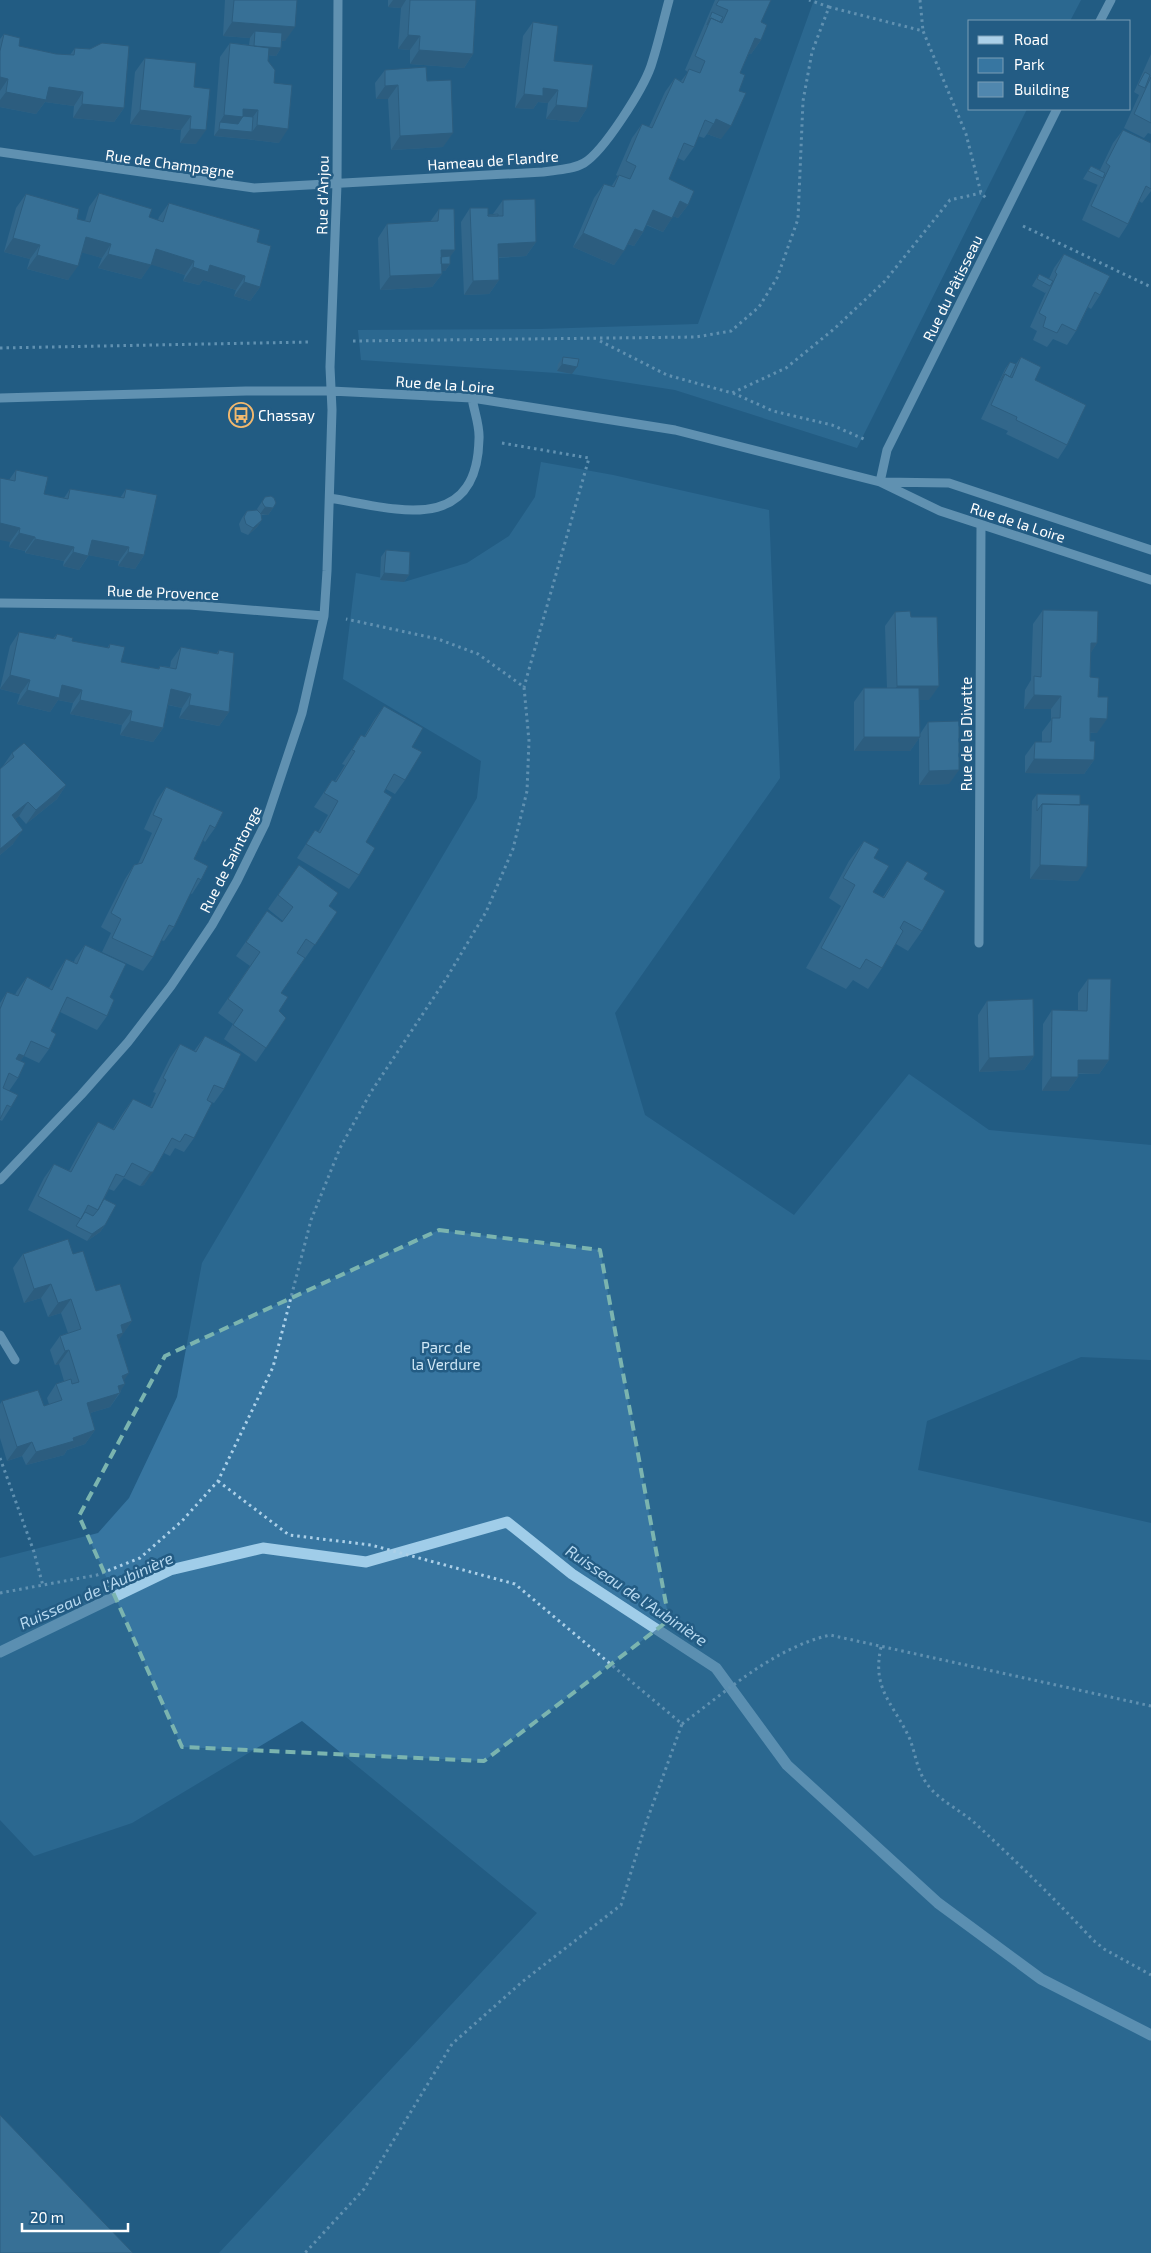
<svg xmlns="http://www.w3.org/2000/svg" width="1151" height="2253" viewBox="0 0 1151 2253" font-family="'Exo 2',sans-serif">
	<style>
		.green { fill: #3776a1 }
		.lines { fill: none; stroke-linecap: round; stroke-linejoin: round }
		.stream { stroke: #a0cde9; stroke-width: 11 }
		.path { stroke: #acd0e8; stroke-width: 3; stroke-dasharray: 2.5 4; stroke-linecap: butt }
		.minor { stroke: #acd0e8; stroke-width: 9 }
		.wall { fill: #457496 }
		.shaded-wall { fill: #385e7a }
		.building { fill: #5087ae; stroke: #385e7a }
		.marked { fill: none; stroke: #7bb4af; stroke-width: 4; stroke-dasharray: 10 6; stroke-linejoin: round }
		.labels { text-anchor: middle; dominant-baseline: central; stroke-width: 5; stroke-linejoin: round; paint-order: stroke }
		.street-label { font-size: 15px; fill: #fff; stroke: #235c84 }
		.poi-label { font-size: 15px; fill: #fff; stroke: #235c84; text-anchor: start }
		.park-label { font-size: 15px; fill: #cfe7f6; stroke: #235c84 }
		.water-label { font-size: 16px; font-style: italic; fill: #b7d9f0; stroke: #235c84 }
	</style>
	<rect width="100%" height="100%" fill="#235c84"/>
	<path class="green" d="M814,0H1081L1070,21H970V109H1027L857,448L675,390L572,374L361,360L358,330L541,329L698,324Z
		M541,462L613,475L769,510L780,778L615,1013L645,1115L794,1215L909,1074L989,1130L1151,1145V1360L1081,1357L927,1421L918,1470L1151,1523V2253H219L537,1913L302,1721L132,1823L34,1856L0,1820V1558L98,1533L129,1498L177,1397L202,1263L477,798L481,761L343,679L356,573L404,582L467,563L509,536L535,497Z"/>
	<g class="lines">
		<path class="stream" d="M0,1652L170,1570L263,1548L366,1562L507,1522L572,1574L716,1668L787,1765L938,1903L1041,1979L1151,2035"/>
		<path class="path" d="M920,0L923,31
			M829,7L923,31L966,134L981,193L987,199
			M1023,226L1151,287
			M353,341L696,337L731,331L759,307L777,278L798,219L803,101L812,52L829,7L809,0
			M600,341L667,375L732,393L786,368L834,329L885,281L950,200L981,193
			M0,348L309,342
			M733,393L773,411L832,425L866,440
			M502,443L589,458L524,687
			M0,1458L34,1552L43,1586
			M218,1481L289,1535L371,1545L515,1584L682,1724L646,1823L621,1905L522,1982L452,2044L364,2189L305,2253
			M0,1593L97,1575L140,1558L182,1521L218,1481L273,1367L311,1220L340,1148L371,1092L446,979L486,912L513,849L527,791L529,741L524,687L478,654L438,639L346,619
			M881,1647C872,1688 891,1701 908,1735C917,1754 915,1772 932,1790C944,1803 963,1812 977,1825C1017,1862 1056,1900 1093,1940L1104,1949L1151,1975
			M682,1724C728,1690 774,1648 830,1635L1151,1706"/>
		<path class="minor" d="M1100,21L1111,0
			M0,152L254,188L543,172C556,170 572,170 584,163C604,151 643,89 651,66C658,45 663,22 669,0
			M0,398L246,391H331L472,398L675,430L880,482L940,511L1151,580
			M880,482L887,450L1057,109
			M883,482L949,483L1151,550
			M330,498C395,509 477,536 479,439C480,426 474,411 472,398
			M0,603L190,605L324,616
			M979,943L981,525
			M0,1180L81,1095L128,1042L171,986L212,925L237,881L265,824L302,713L324,616L327,571L332,410L330,367L337,184L338,0
			M0,1335L15,1360"/>
	</g>
	<path class="wall" d="M225,0H297L285,41H281V48L276,56L268,55V61L274,83L279,143L247,139L214,136L220,57L230,43L249,45L250,38L223,36Z
		M388,0H476L473,54L464,68L410,64V50L398,49L401,8L388,7Z
		M715,0H771L761,22V40L751,54L749,53L740,73L721,139L707,134L704,138L698,136L694,147L684,161L678,158L669,179L688,205L678,218L673,216L663,232L646,225L643,232L634,246L628,244L614,265L573,247L594,198L604,184L611,187L618,176L616,175L632,138L642,124L649,127L665,92L675,78L681,81L688,72L685,70Z
		M533,22L554,61L587,108L578,122L546,119L548,103L538,102L533,109L515,108L523,36Z
		M4,34L19,46L56,54L70,55L75,48L124,108L114,122L73,118L74,106L45,102L36,114L0,107V39Z
		M1151,54V134L1148,133L1144,138L1124,128L1139,95L1134,92Z
		M145,58L194,87L196,144L180,143L181,130L130,124L135,72Z
		M385,70L427,81L443,147L391,150L388,99H376L375,83Z
		M1123,130L1151,143V191L1142,203L1139,201L1128,224L1119,238L1082,220L1098,184V185L1083,179L1091,166L1100,170L1113,143Z
		M99,193L149,217L158,220L159,217L169,203L257,242L260,287L250,301L234,296L236,290L203,280L199,285L183,281L185,275L151,264L141,279L98,268L102,258L82,252L68,280L27,269L30,259L4,252L16,208L26,194L77,219L85,221L89,207Z
		M503,200L536,242L526,256L498,258L499,280L489,294L464,295L461,222L470,208L488,215L493,214Z
		M439,209L455,250L450,256V264L445,271H442V274L432,287L380,290L378,238L387,224L430,222Z
		M1064,254L1100,295L1091,309L1088,307L1076,331L1067,345L1053,339L1047,347L1033,340L1037,331L1030,327L1046,292L1045,293L1032,286L1039,274L1049,279L1054,268Z
		M563,357L572,374L557,371L558,364Z
		M1021,357L1035,380L1067,445L1058,459L1006,434L1008,431L981,419L1005,369L1010,362L1016,364Z
		M16,470L44,494L64,498L70,489L120,498L126,489L144,555L135,569L118,566L119,561L89,555L79,570L63,566L64,561L25,553V551L9,547L10,542L9,480Z
		M265,497L273,508L268,515H261L262,520L257,527L248,535L241,532L239,524L242,518L247,511L259,512L257,509Z
		M386,550L409,575L404,582L380,580L381,557Z
		M1043,610L1097,643L1091,652L1090,677L1097,733H1090V741L1094,760L1084,774L1025,773V756L1035,742H1042V732L1051,720V709H1024L1025,690L1031,680L1033,624Z
		M895,612L911,617L929,700H919L920,734L928,722L949,784L919,785V738L910,751H854V702L864,688H887L885,626Z
		M19,632L53,639L57,634L72,641L107,648L110,644L121,662L158,669L160,666L170,667L171,661L181,647L216,654L219,650L229,712L219,726L179,718L182,708L168,705L163,728L153,742L120,735L122,725L70,714L73,703L58,700L50,712L17,704L20,694L0,689L10,646Z
		M384,706L412,747L405,780L395,794L386,789L384,792L366,842L359,875L349,889L297,858L315,830L318,832L328,815L314,807L332,780L335,781L345,765L342,764L352,749L361,735L364,737L374,720Z
		M12,753L66,785L57,799L26,824L19,816L15,819L13,844L0,855V769L3,766Z
		M166,787L215,828L205,842L203,840L194,859L201,880L192,894L190,893L174,927L164,941L161,940L153,957L143,971L102,952L111,933L101,927L125,879L134,865L138,864L152,833L144,829L157,800Z
		M1037,794L1078,881L1030,879L1032,801Z
		M864,841L874,858L873,892L883,897L907,861L924,879L922,931L908,951L896,944L882,968L868,989L853,980L846,989L806,968L841,906L829,898L849,861Z
		M299,865L329,906L337,912L281,993L279,1011L286,1018L256,1062L224,1039L233,1024L218,1013L250,966L236,956L267,911L282,922L283,921L268,909Z
		M85,945L110,997L107,1016L97,1030L60,1012L51,1031L49,1049L39,1063L24,1056L20,1061L18,1078L9,1091L11,1107L2,1121L0,1120V1003L7,992L15,995L17,991L27,977L49,988L57,973L66,959L74,962L75,959Z
		M1088,979L1109,1060L1099,1074H1078V1077L1068,1091H1042L1043,1024L1052,1010H1078V993Z
		M987,1001L1034,1056L1024,1070L979,1072L978,1015Z
		M205,1036L224,1089L214,1103L209,1101L194,1138L184,1152L175,1148L170,1156L164,1153L144,1185L140,1186L124,1178L114,1191L109,1189L104,1199L105,1225L100,1232L87,1241L28,1210L44,1178L54,1164L69,1171L88,1136L98,1122L113,1129L123,1113L133,1099L150,1107L156,1093L153,1092L170,1058L180,1044L194,1051Z
		M23,1254H73L96,1291L132,1321L118,1340L124,1381L120,1393L110,1407L90,1413L95,1430L85,1444L67,1450L64,1455L26,1465L22,1456L7,1461L0,1438V1404L2,1401L44,1406L49,1404L47,1398L56,1384L64,1381L59,1364L55,1365L50,1350L60,1336L68,1333L61,1313L48,1317L41,1298L24,1303L13,1268Z"/>
	<path class="shaded-wall" d="M393,0H406L401,8L388,7Z
		M232,22L295,27L285,41L254,38L255,31L250,38L223,36Z
		M408,35L420,36L410,50L398,49Z
		M755,38L761,40L751,54L746,52Z
		M254,46L281,48L276,56L249,53Z
		M419,50L473,54L464,68L410,64Z
		M0,77L8,79L0,91Z
		M398,85L388,99H376L385,86Z
		M49,87L83,92L74,106L45,102L36,114L0,107V100L6,92Z
		M543,88L558,90L548,103L538,102L533,109L515,108L524,94Z
		M82,104L124,108L114,122L73,118Z
		M556,105L587,108L578,122L546,119Z
		M243,109L258,110L248,124L252,132L257,125L288,129L279,143L247,139L214,136L219,129L220,122L224,115Z
		M140,110L191,116L181,130L130,124Z
		M716,119L731,126L721,139L707,134Z
		M190,129L206,130L196,144L180,143Z
		M453,133L443,147L391,150L400,136Z
		M680,201L688,205L678,218L670,215Z
		M653,210L672,218L663,232L643,223Z
		M635,229L643,232L634,246L625,243Z
		M583,233L624,251L614,265L573,247Z
		M86,237L111,244L102,258L76,251Z
		M13,238L40,245L30,259L4,252Z
		M536,242L526,256L488,258L498,244Z
		M156,249L194,261L185,275L146,263Z
		M441,250H455L445,264L436,257Z
		M108,254L151,265L141,279L98,268Z
		M37,255L78,266L68,280L27,269Z
		M436,264H450L445,271H431Z
		M210,265L245,276L236,290L203,280L199,285L183,281L193,267Z
		M442,274L432,287L380,290L390,276Z
		M499,280L489,294L464,295L473,281Z
		M244,282L260,287L250,301L234,296Z
		M562,364L577,367L572,374L557,371Z
		M265,507L273,508L268,515L260,514Z
		M262,520L257,527L248,535L253,528Z
		M0,523L20,528L10,542L0,540Z
		M19,533L35,537L25,551L9,547Z
		M35,539L74,547L64,561L25,553Z
		M92,540L129,547L119,561L82,554Z
		M73,552L88,556L79,570L63,566Z
		M128,552L144,555L135,569L118,566Z
		M384,573L409,575L404,582L380,580Z
		M1091,643H1097L1088,657Z
		M10,675L30,680L20,694L0,689Z
		M62,685L82,690L73,703L58,700L50,712L17,704L27,690Z
		M897,686H939L929,700H887Z
		M171,689L191,694L182,708L161,703Z
		M1034,695L1061,696L1051,709H1024Z
		M80,700L132,711L122,725L70,714Z
		M189,705L229,712L219,726L179,718Z
		M1090,718L1107,719L1097,733L1080,732Z
		M130,721L163,728L153,742L120,735Z
		M864,737H920L910,751H854Z
		M1034,759L1094,760L1084,774L1025,773Z
		M959,770L949,784L919,785L929,771Z
		M66,785L57,799L26,824L36,810Z
		M28,802L19,816L2,829L12,815Z
		M23,830L13,844L0,855V849Z
		M1040,865L1087,867L1078,881L1030,879Z
		M19,1054L24,1056L14,1069L9,1067Z
		M1034,1056L1024,1070L979,1072L989,1058Z
		M1078,1060H1109L1099,1074L1068,1073Z
		M1051,1077H1078L1068,1091H1042Z
		M150,1172H153L144,1185L140,1186Z
		M105,1225L100,1232L87,1241L92,1234Z
		M51,1284L41,1298L24,1303L34,1289Z
		M71,1299L61,1313L48,1317L58,1303Z
		M132,1321L114,1347L107,1349L121,1325Z
		M69,1350L59,1364L55,1365L65,1351Z
		M129,1373L121,1385L125,1384L110,1407L77,1417L87,1403L122,1376Z
		M95,1430L85,1444L67,1450L64,1455L26,1465L36,1452L73,1438Z
		M32,1442L22,1456L7,1461L17,1447Z"/>
	<path class="building" d="M234,0H297L295,27L232,22Z
		M410,0H476L473,54L419,50L420,36L408,35Z
		M719,0H771L761,22L767,25L761,40L755,38L740,73L745,75L739,91L746,93L731,126L716,119L714,124L705,120L694,147L684,143L669,179L694,191L688,205L680,201L672,218L653,210L643,232L635,229L624,251L583,233L604,184L614,187L619,175L630,179L636,166L626,161L642,124L652,128L675,78L683,83L689,69L700,73L705,61L695,56L711,18L722,23L728,10L716,5Z
		M712,12L723,17L720,22L711,18L707,25Z
		M533,22L558,26L554,61L593,65L587,108L556,105L558,90L543,88V96L524,94Z
		M255,31L282,33L281,48L254,46Z
		M4,34L20,38L19,46L56,54L74,55L75,48L90,49L102,43L129,46L124,108L82,104L83,92L49,87L46,100L6,92L8,79L0,77V51Z
		M230,43L269,48L268,61L275,70L274,83L292,85L288,129L257,125L258,110L243,109V117L224,115Z
		M145,58L196,63L194,87L210,89L206,130L190,129L191,116L140,110Z
		M426,67L427,81L451,80L453,133L400,136L398,85L385,86V70Z
		M1145,72L1150,75L1145,88L1138,85Z
		M1151,77V123L1134,114Z
		M243,116L253,117L252,132L219,129L220,122L238,124Z
		M1123,130L1151,143V189L1146,186L1128,224L1091,206L1110,166L1106,163Z
		M1091,166L1105,173L1103,178L1088,171Z
		M99,193L152,209L149,217L163,222L169,203L260,230L257,242L271,246L260,287L244,282L245,276L210,265L208,272L193,267L194,261L156,249L151,265L108,254L111,244L86,237L78,266L37,255L40,245L13,238L26,194L79,209L77,219L90,222Z
		M535,199L536,242L498,244L499,280L473,281L470,208H488V216H503V200Z
		M439,209H454L455,250H441L442,274L390,276L387,224L438,221Z
		M498,214V216H488V215Z
		M1064,254L1110,276L1100,295L1095,292L1076,331L1062,324L1057,333L1043,327L1046,317L1039,313L1057,274L1055,272Z
		M450,256V264H441V257Z
		M1039,274L1053,281L1050,286L1037,279Z
		M563,357L579,359L577,367L562,364Z
		M1021,357L1041,367L1035,380L1086,405L1067,445L1016,420L1017,417L991,405L1005,374L1012,378Z
		M1010,362L1016,364L1010,377L1005,374L1000,381Z
		M16,470L48,477L44,494L68,499L70,489L124,498L126,489L157,495L144,555L128,552L129,547L92,540L88,556L73,552L74,547L35,539V537L19,533L20,528L0,523V478L15,481Z
		M271,496L274,498L276,503L273,508L265,507L262,502L265,497Z
		M257,510L261,514L262,520L253,528L246,524L244,517L247,511Z
		M386,550L410,552L409,575L384,573Z
		M1043,610L1098,611L1097,643H1091L1090,677L1099,678L1098,697H1108L1107,719L1090,718V741H1095L1094,760L1034,759L1035,742H1051L1052,718H1060L1061,696L1034,695V676L1041,677Z
		M910,611L911,617H937L939,686H897L895,612Z
		M19,632L55,639L57,634L73,638L72,641L109,648L110,644L125,647L121,662L159,669L160,666L176,669L181,647L218,654L219,650L234,653L229,712L189,705L191,694L171,689L163,728L130,721L132,711L80,700L82,690L62,685L59,698L27,690L30,680L10,675Z
		M864,688H919L920,737H864Z
		M384,706L423,728L412,747L422,752L405,780L394,774L384,792L392,797L366,842L375,848L359,875L306,844L315,830L320,833L338,801L324,793L332,780L336,782L355,751L352,750L361,735L365,737Z
		M959,721V770L929,771L928,722Z
		M24,743L66,785L36,810L28,802L12,815L23,830L0,849V769L14,757L12,753Z
		M166,787L223,812L215,828L210,825L194,859L208,866L201,880L198,878L174,927L169,925L153,957L112,938L121,919L111,913L134,865L142,863L162,819L153,815Z
		M1037,794L1080,795V805L1042,804L1037,811Z
		M1042,804L1089,805L1087,867L1040,865Z
		M864,841L879,849L874,858L889,866L873,892L884,898L907,861L928,873L924,879L945,891L922,931L904,921L900,928L903,931L882,968L866,959L860,969L821,948L855,885L843,878Z
		M299,865L338,893L329,906L337,912L315,945L306,939L297,953L305,958L281,993L288,997L279,1011L286,1018L266,1048L233,1025L243,1010L228,999L260,952L246,942L267,911L282,922L293,907L278,895Z
		M85,945L126,964L110,997L114,1000L107,1016L67,997L51,1031L56,1034L49,1049L31,1041L24,1056L19,1054L16,1059L25,1063L18,1078L9,1073L3,1088L18,1095L11,1107L7,1105L0,1119V1009L7,992L18,996L27,977L52,990L66,959L77,964Z
		M1088,979H1111L1109,1060H1078V1077H1051L1052,1010L1087,1011Z
		M1033,999L1034,1056L989,1058L987,1001Z
		M205,1036L241,1054L224,1089L214,1085L207,1100L212,1103L194,1138L185,1134L180,1142L172,1138L153,1172H150L132,1163L124,1177L116,1174L98,1210L88,1205L81,1219L38,1196L54,1164L71,1172L98,1122L114,1130L133,1099L152,1108L166,1080L163,1078L180,1044L196,1052Z
		M104,1199L116,1205L105,1225L92,1234L76,1226L85,1212L93,1216L98,1210Z
		M68,1239L73,1254L83,1251L96,1291L120,1284L132,1321L121,1325L123,1333L117,1335L129,1373L122,1376L125,1384L118,1386L120,1393L87,1403L95,1430L73,1438L74,1441L36,1452L32,1442L17,1447L2,1401L38,1390L44,1406L62,1400L56,1384L71,1379L72,1384L79,1382L69,1350L65,1351L60,1336L81,1329L71,1299L58,1303L51,1284L34,1289L23,1254Z
		M0,2115L133,2253H0Z"/>
	<path d="M0 0H1151V2253H0ZM439,1230L600,1250L669,1620L484,1761L182,1747L79,1516L165,1356Z" fill="#235c84" fill-opacity=".55" fill-rule="evenodd"/>
	<path class="marked" d="M439,1230L600,1250L669,1620L484,1761L182,1747L79,1516L165,1356Z"/>
	<defs>
		<symbol id="bus-ring" viewBox="-11 -11 22 22"><circle r="9.5" fill="#235c84" stroke="#f3b96e" stroke-width="1.5"/><path d="M-5-6H5V4H4V6H2V4H-2V6H-4V4H-5ZM-3.5-4V0h7V-4ZM-3.5 1.2v1.5H-2V1.2ZM2 1.2v1.5H3.5V1.2Z" fill="#f3b96e"/></symbol>
	</defs>
	<g fill-rule="evenodd">
		<use href="#bus-ring" x="227" y="401" width="28" height="28"/>
	</g>
	<g class="labels">
		<g class="street-label">
			<text transform="translate(493 160) rotate(-4)">Hameau de Flandre</text>
			<text transform="translate(170 163) rotate(8)">Rue de Champagne</text>
			<text transform="translate(322 195) rotate(-89)">Rue d'Anjou</text>
			<text transform="translate(952 288) rotate(-64)">Rue du Pâtisseau</text>
			<text transform="translate(445 384) rotate(4)">Rue de la Loire</text>
			<text transform="translate(1018 522) rotate(18)">Rue de la Loire</text>
			<text transform="translate(163 592) rotate(2)">Rue de Provence</text>
			<text transform="translate(966 734) rotate(-90)">Rue de la Divatte</text>
			<text transform="translate(230 859) rotate(-63)">Rue de Saintonge</text>
		</g>
		<g class="poi-label">
			<text x="258" y="415">Chassay</text>
		</g>
		<g class="park-label">
			<text x="446" y="1347">Parc de<tspan x="446" dy="17">la Verdure</tspan></text>
		</g>
		<g class="water-label">
			<text transform="translate(96 1590) rotate(-24)">Ruisseau de l'Aubinière</text>
			<text transform="translate(637 1595) rotate(34)">Ruisseau de l'Aubinière</text>
		</g>
	</g>
	<rect x="968" y="20" width="162" height="90" fill="#235c84" stroke="#7b9db5"/>
	<rect x="978" y="36" width="25" height="8" fill="#acd0e8" stroke="#7b9db5"/>
	<text x="1014" y="45" font-size="15" fill="#ffffff">Road</text>
	<rect x="978" y="58" width="25" height="15" fill="#3776a1" stroke="#7b9db5"/>
	<text x="1014" y="70" font-size="15" fill="#ffffff">Park</text>
	<rect x="978" y="82" width="25" height="15" fill="#5087ae" stroke="#7b9db5"/>
	<text x="1014" y="95" font-size="15" fill="#ffffff">Building</text>
	<path d="M22 2223v8h106v-8" fill="none" stroke="#ffffff" stroke-width="2.5"/>
	<text x="30" y="2223" font-size="15" fill="#ffffff" stroke="#235c84" stroke-width="4" paint-order="stroke">20 m</text>
</svg>
